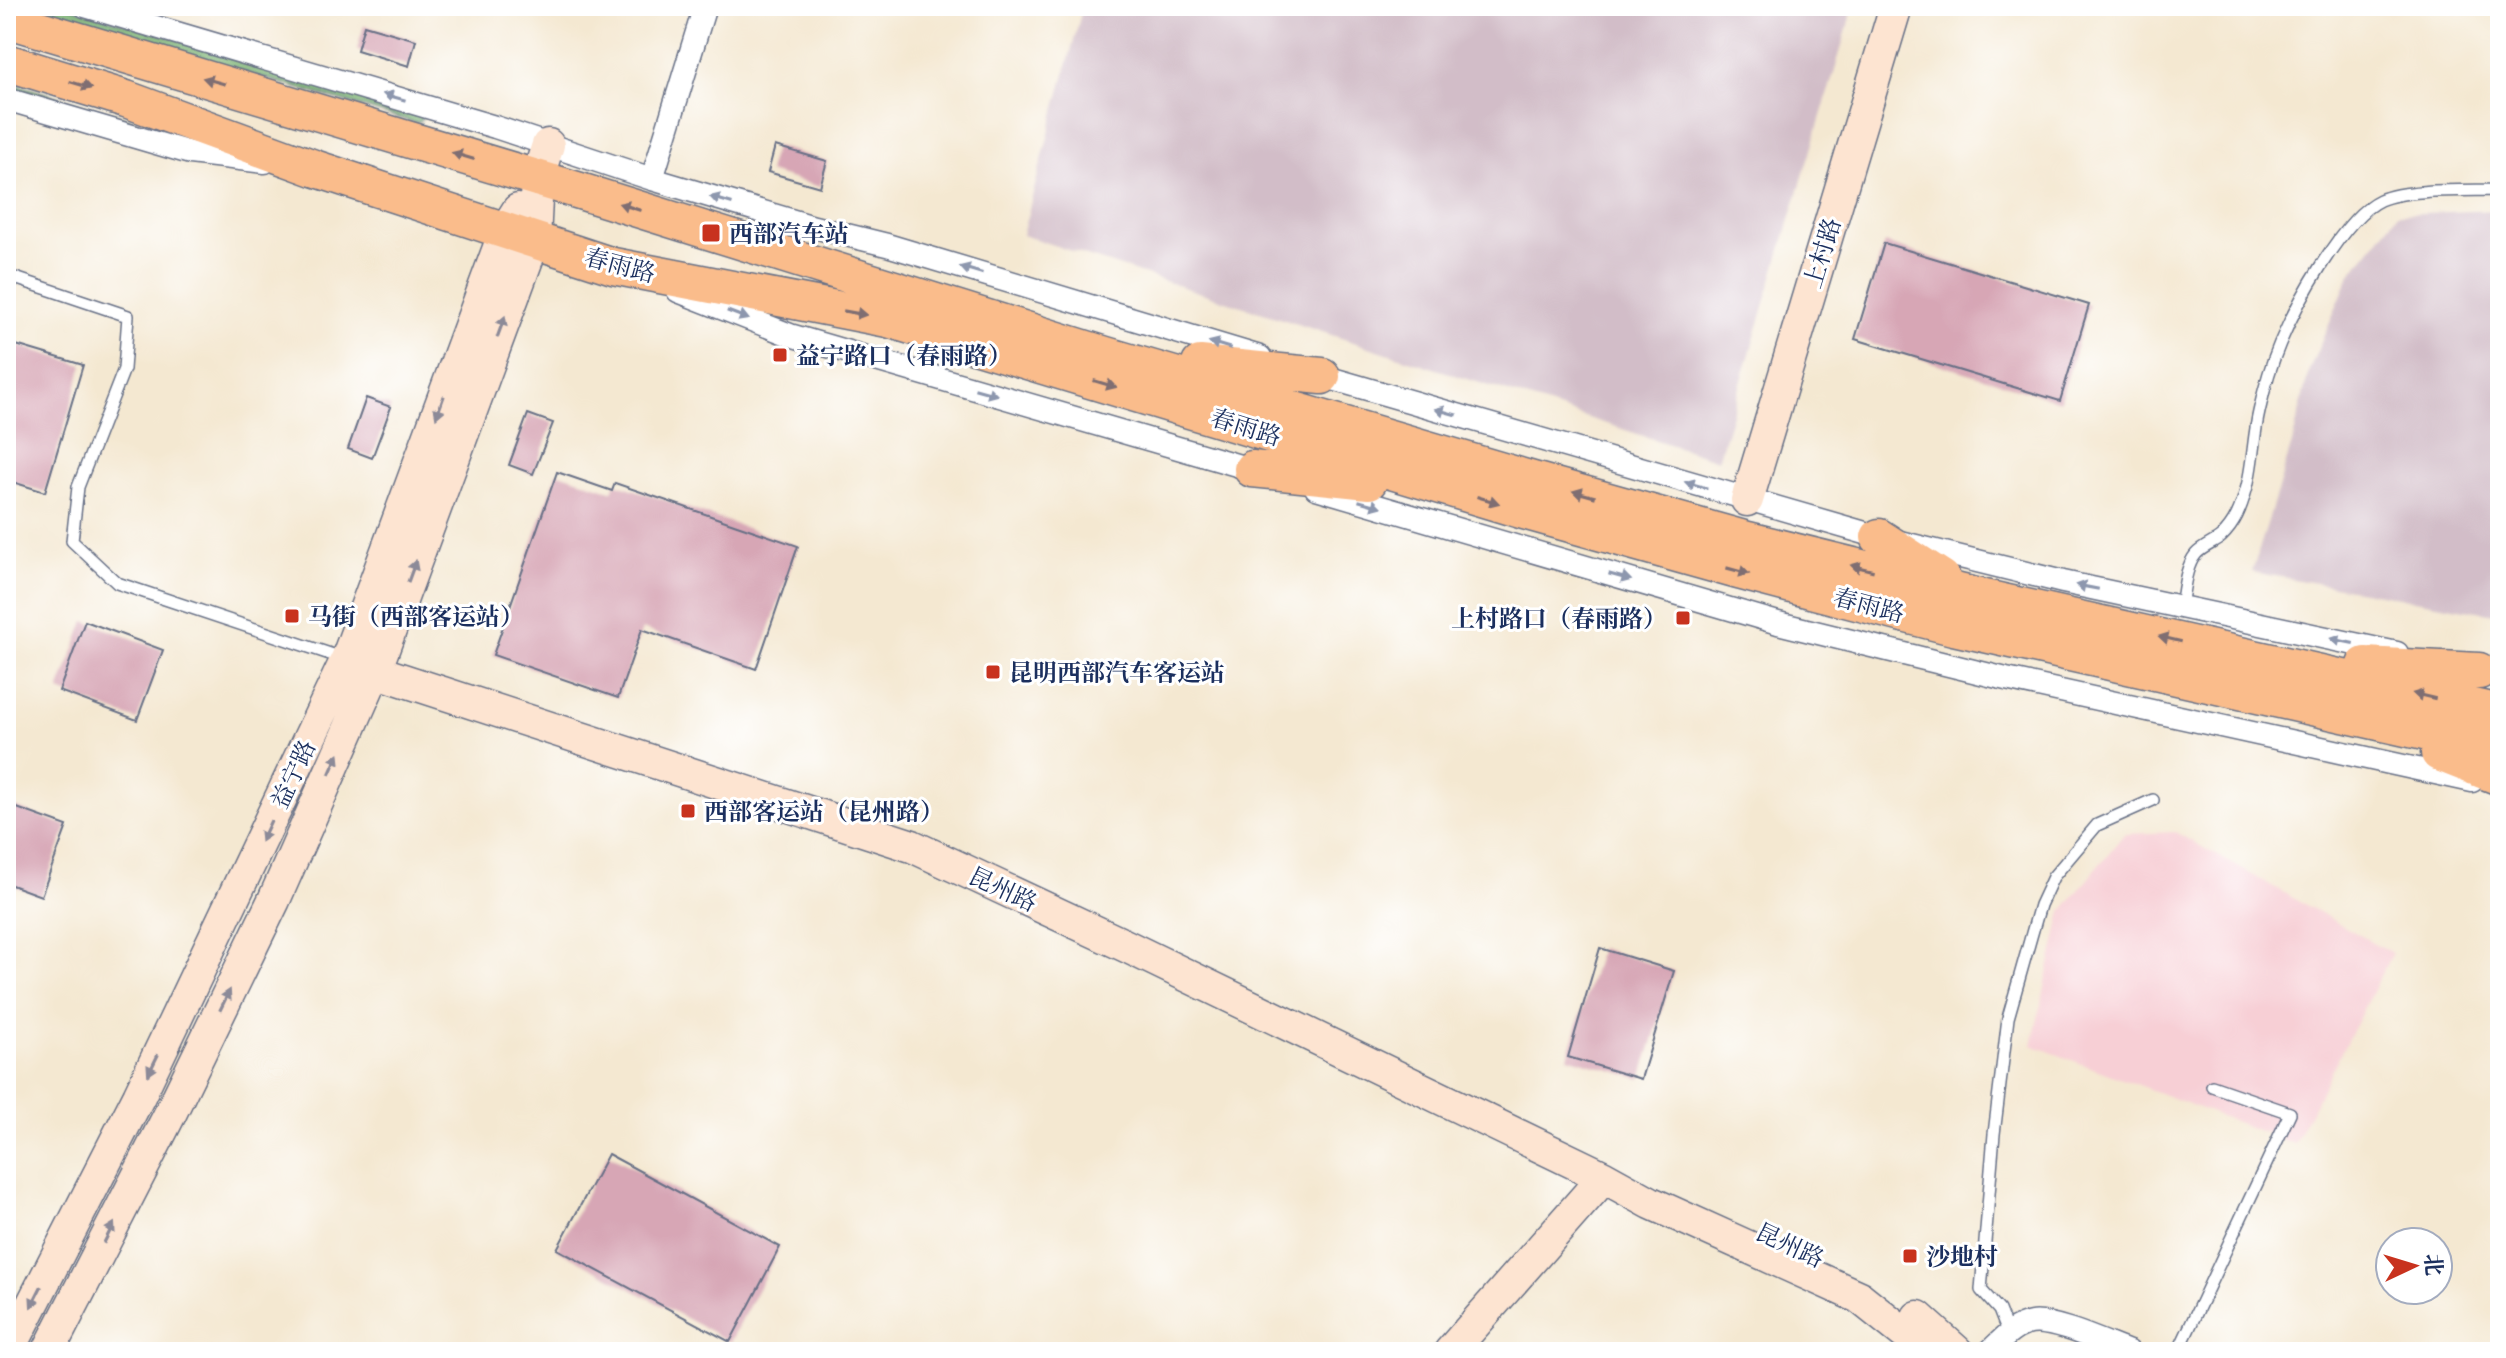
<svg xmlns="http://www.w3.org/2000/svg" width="2506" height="1358" viewBox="0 0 2506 1358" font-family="'Libre Caslon Text','Noto Serif SC',serif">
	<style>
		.built { fill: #f7cfd5 }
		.industrial { fill: #d2bdc8 }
		.forest { fill: #78b06e; stroke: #4a7066; stroke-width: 2 }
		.building { fill: #d7a6b5 }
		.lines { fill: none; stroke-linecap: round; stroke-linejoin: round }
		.lane-casing { stroke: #677086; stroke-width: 14 }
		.street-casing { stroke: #677086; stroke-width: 25 }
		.secondary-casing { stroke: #677086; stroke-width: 35 }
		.primary-casing { stroke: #677086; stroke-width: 39 }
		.lane { stroke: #fff; stroke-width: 11 }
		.street { stroke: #fff; stroke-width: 22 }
		.secondary { stroke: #fde4d1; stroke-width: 32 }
		.primary { stroke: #fabc8b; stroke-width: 36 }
		.oneway { fill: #7f6e72 }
		.oneway2 { fill: #8d97ae }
		.oneway3 { fill: #8c8a98 }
		.poi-dot { fill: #c8321e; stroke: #fff; stroke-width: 3 }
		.labels { text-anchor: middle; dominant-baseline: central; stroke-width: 6; stroke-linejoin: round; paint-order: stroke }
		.poi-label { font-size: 24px; font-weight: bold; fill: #1b2f5e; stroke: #fff; text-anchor: start }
		.street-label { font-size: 24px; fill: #1b2f5e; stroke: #fff }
	</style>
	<rect width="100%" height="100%" fill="#fff"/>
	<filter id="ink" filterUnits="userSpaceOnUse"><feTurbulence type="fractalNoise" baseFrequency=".0125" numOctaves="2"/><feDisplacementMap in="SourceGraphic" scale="16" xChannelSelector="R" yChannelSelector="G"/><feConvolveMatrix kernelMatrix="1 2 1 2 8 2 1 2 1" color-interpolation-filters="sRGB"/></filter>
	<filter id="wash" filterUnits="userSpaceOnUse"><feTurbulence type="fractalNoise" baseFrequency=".006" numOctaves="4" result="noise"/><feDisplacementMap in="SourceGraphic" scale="32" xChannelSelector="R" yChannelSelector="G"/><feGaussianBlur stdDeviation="1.8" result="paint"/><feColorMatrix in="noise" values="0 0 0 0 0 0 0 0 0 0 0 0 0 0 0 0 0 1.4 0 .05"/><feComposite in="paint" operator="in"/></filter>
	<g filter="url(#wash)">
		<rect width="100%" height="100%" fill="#f4e8d1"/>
		<path class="built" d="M2175,832L2392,953L2294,1144L2032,1045L2062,911L2124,834Z"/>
		<path class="industrial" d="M1083,6H1854L1718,460L1022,235Z
			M2500,210V615L2252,572L2292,444L2309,370L2350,275L2398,214Z"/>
		<path class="forest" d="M20,6H65L420,111L423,115L421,121L416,123Z
			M6,81L123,117L168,136L6,93Z"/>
		<g id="blocks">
			<path class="building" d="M364,25L416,40L409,66L357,50Z
				M775,146L827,161L820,187L768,172Z
				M1884,243L2089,305L2060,401L1855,339Z
				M6,342L83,365L45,492L6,480Z
				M366,398L391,407L372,458L348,449Z
				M528,414L553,423L533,474L509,465Z
				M557,472L612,491L615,483L798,546L756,669L642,629L618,698L493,655Z
				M85,621L163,650L137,720L59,691Z
				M6,804L67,826L41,896L6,883Z
				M1600,948L1674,971L1641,1079L1568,1057Z
				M608,1154L780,1247L730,1342L557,1249Z"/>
		</g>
	</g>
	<g filter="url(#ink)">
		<use href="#blocks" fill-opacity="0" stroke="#677086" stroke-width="2"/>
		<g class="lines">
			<defs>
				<path id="lane" d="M6,275L128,316L124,369L78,487L72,541L117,583L345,659
					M2181,606C2184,591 2185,567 2196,554C2202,547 2214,543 2221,537C2235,524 2241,508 2246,490C2253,467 2253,437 2259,412C2264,389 2271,364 2280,343C2296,305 2343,217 2380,200C2406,188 2469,191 2500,190
					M2008,1333L1999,1310L1981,1290L1994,1134L2008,1018L2040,905L2053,877L2097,825L2153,800
					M2178,1352L2290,1113L2212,1086"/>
				<path id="street" d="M85,6L495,127L652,179L814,227L887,245L1260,357
					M6,99L190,153L265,162
					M652,179L705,6
					M678,291L790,335L1264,473
					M1312,373L1879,537L2063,582L2397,653
					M1316,488L1778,623L2006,679L2472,781
					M1989,1352C2001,1341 2013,1326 2031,1323C2053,1319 2107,1344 2129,1352"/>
				<path id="secondary" d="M1747,500L1896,6
					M375,671L912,846L1126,946L1604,1177L1651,1203L1859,1297L1928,1352
					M1918,1317L1957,1352
					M8,1352L139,1096L347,659L506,229L518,210
					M48,1352L171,1112L274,900L375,671L534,240L537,179L548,145
					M1450,1352L1604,1177"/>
				<path id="primary" d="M6,19L580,191L1106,355L1533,480L1748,540L1967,594L2500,713
					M6,62L126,99L314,168L613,266L888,319L1524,511L1738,571L1953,627L2500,749
					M1200,364L1322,376
					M1252,469L1369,481
					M1879,537L1942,578
					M2365,665L2479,671
					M2439,753L2500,777"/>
			</defs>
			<use href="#lane" class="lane-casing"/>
			<use href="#street" class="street-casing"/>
			<use href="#secondary" class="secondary-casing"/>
			<use href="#primary" class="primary-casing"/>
			<use href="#lane" class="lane"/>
			<use href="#street" class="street"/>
			<use href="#secondary" class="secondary"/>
			<use href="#primary" class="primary"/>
		</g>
		<defs><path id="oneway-solid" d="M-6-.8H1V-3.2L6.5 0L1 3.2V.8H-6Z" transform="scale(2)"/></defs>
		<g class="oneway">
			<use href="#oneway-solid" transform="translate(214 81) rotate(-164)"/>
			<use href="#oneway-solid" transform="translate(81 85) rotate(17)"/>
			<use href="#oneway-solid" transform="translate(463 156) rotate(-163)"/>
			<use href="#oneway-solid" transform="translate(630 207) rotate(-162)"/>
			<use href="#oneway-solid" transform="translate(855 313) rotate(10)"/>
			<use href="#oneway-solid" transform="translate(1105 384) rotate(17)"/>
			<use href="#oneway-solid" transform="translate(1584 494) rotate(-165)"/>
			<use href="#oneway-solid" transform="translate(1488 500) rotate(17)"/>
			<use href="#oneway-solid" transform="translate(1862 568) rotate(-166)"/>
			<use href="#oneway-solid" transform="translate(1738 571) rotate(15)"/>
			<use href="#oneway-solid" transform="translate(2170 639) rotate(-167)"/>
			<use href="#oneway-solid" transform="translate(2424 696) rotate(-167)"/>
		</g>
		<g class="oneway2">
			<use href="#oneway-solid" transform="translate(394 97) rotate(-164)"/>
			<use href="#oneway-solid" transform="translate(721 200) rotate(-163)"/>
			<use href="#oneway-solid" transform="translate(971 270) rotate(-163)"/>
			<use href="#oneway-solid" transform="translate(738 315) rotate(21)"/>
			<use href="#oneway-solid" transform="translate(1220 345) rotate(-163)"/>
			<use href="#oneway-solid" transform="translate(986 392) rotate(16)"/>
			<use href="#oneway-solid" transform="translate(1446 412) rotate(-164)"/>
			<use href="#oneway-solid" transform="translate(1696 485) rotate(-164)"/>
			<use href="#oneway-solid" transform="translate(1370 504) rotate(16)"/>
			<use href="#oneway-solid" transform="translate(1620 577) rotate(16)"/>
			<use href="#oneway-solid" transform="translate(2087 587) rotate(-169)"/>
			<use href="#oneway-solid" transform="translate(2342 641) rotate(-168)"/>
		</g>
		<g class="oneway3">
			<use href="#oneway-solid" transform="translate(501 327) rotate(-70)"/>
			<use href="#oneway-solid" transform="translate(440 407) rotate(110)"/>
			<use href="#oneway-solid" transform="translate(412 571) rotate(-70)"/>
			<use href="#oneway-solid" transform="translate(334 764) rotate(-66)"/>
			<use href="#oneway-solid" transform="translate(266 831) rotate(115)"/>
			<use href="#oneway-solid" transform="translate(225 1000) rotate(-64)"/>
			<use href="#oneway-solid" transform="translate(153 1065) rotate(116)"/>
			<use href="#oneway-solid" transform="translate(109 1233) rotate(-63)"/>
			<use href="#oneway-solid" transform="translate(36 1297) rotate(117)"/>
		</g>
	</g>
	<g class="poi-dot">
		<rect x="701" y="223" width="20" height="20" rx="4"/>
		<rect x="772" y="347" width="16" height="16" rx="4"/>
		<rect x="284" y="608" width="16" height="16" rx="4"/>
		<rect x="1675" y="610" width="16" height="16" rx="4"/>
		<rect x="985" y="664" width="16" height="16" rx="4"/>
		<rect x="680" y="803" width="16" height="16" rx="4"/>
		<rect x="1902" y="1248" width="16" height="16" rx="4"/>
	</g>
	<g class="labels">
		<g class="poi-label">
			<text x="729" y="233">西部汽车站</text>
			<text x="796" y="355">益宁路口（春雨路）</text>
			<text x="308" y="616">马街（西部客运站）</text>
			<text x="1667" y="618" text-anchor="end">上村路口（春雨路）</text>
			<text x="1009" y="672">昆明西部汽车客运站</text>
			<text x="704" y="811">西部客运站（昆州路）</text>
			<text x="1926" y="1256">沙地村</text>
		</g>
		<g class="street-label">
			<text transform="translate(1822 253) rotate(-73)">上村路</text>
			<text transform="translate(620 265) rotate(15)">春雨路</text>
			<text transform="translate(1246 427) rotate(17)">春雨路</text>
			<text transform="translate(1869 605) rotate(15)">春雨路</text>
			<text transform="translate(293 774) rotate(-65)">益宁路</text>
			<text transform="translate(1003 889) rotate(25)">昆州路</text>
			<text transform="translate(1790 1245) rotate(25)">昆州路</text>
		</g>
	</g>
	<rect width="2506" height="1358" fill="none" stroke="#fff" stroke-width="32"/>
	<g transform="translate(2414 1266) rotate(86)"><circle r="38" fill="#ffffff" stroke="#a4acbf" stroke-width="2"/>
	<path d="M0-6L14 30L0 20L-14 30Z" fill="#c8321e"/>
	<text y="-12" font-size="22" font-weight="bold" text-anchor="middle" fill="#1b2f5e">北</text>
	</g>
</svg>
